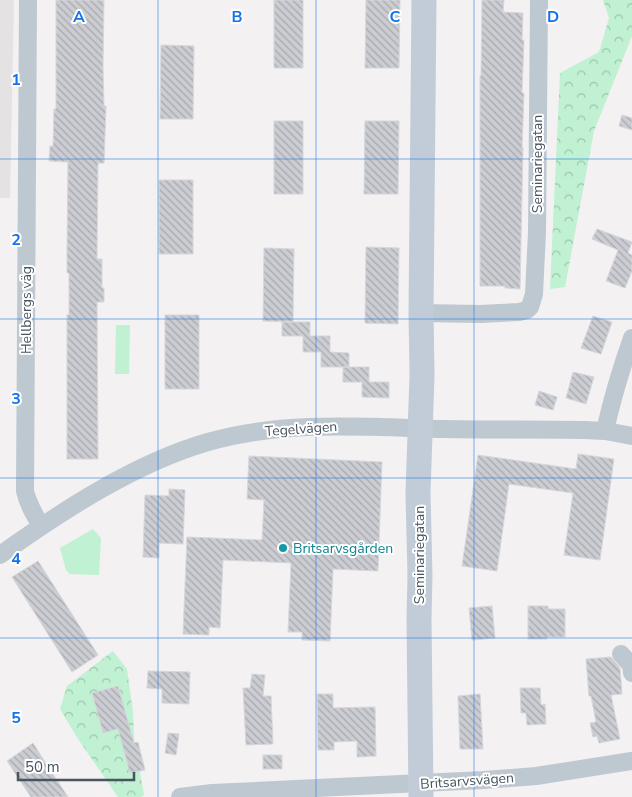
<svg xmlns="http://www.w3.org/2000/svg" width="632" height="797" viewBox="0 0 632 797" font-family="'Nunito Sans',sans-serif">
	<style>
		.education { fill: #e4e2e3 }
		.forest { fill: url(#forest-crowns) }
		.park { fill: #bff1d2 }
		.building { fill: url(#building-back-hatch); stroke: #d5d7dc }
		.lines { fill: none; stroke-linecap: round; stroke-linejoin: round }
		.street { stroke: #bec8d0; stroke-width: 18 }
		.secondary { stroke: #c1ccd8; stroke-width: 25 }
		.grid { fill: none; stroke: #1473ea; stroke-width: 1; stroke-opacity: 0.55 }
		.culture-dot { fill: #0f9aa8; stroke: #fff; stroke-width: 2 }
		.labels { text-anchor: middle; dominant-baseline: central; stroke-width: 4; stroke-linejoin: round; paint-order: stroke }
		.street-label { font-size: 14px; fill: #48545f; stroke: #fff }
		.culture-label { font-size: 14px; fill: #0d838f; stroke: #fff; text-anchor: start }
		.grid-label { font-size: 16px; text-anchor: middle; font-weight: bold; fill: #1473ea; stroke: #fff; stroke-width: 4; stroke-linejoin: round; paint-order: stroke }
	</style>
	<defs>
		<pattern id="forest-crowns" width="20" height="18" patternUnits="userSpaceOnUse" patternTransform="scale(1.25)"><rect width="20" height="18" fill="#bff1d2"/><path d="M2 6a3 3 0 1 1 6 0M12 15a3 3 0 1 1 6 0" fill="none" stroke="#9dc6ae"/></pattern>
		<pattern id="building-back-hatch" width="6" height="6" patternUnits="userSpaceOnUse" patternTransform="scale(1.25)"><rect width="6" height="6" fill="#cbcdd3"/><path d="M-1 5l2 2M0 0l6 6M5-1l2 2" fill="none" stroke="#a7a9ae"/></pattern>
	</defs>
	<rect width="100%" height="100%" fill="#f3f1f1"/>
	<path class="education" d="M0,0H14L10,198H0Z"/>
	<path class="forest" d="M603,0H632V36L594,131L565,287L550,289L560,73L599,52L609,18Z
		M113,651L127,669L133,712L134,737L144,795L141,797H118L78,739L60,709L67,686Z"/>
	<path class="park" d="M116,325H130L129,374H115Z
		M93,529L101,538L99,575L70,574L66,570L60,548Z"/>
	<path class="building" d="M56,0H104L103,67L104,106H106L104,163H98L97,259H102V288H104V302H97L98,459H67V315H69V273H67V253L68,162L49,161L50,146H53L54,109H56Z
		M274,0H303V68H274Z
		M366,0H400L399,68H365Z
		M482,0H504L503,12L523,13L522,40H524L522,93H524L522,148H523L520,289L505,288V286H480V76H481Z
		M161,45L194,46L193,119H160Z
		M622,115L632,118V130L619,126Z
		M274,121H303V194H274Z
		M365,121H399L398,194H364Z
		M159,180H193V254H159Z
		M597,229L632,242L628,253L632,255V271L625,288L606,281L618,250L592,239Z
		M366,247L399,248L398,324L365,323Z
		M264,248L294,249L293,322L263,321Z
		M165,315H199V389H165Z
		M593,316L612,322L601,354L581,348Z
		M282,322H310V336H330V352L349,353V367H321V352H303V336H282Z
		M343,367H369V382H389V398L362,397V382H343Z
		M573,372L594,377L586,404L566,398Z
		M539,391L557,397L553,410L535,405Z
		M578,454L614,459L600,560L564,555L573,493L509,484L497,571L462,566L478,455L576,469Z
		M249,456L382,462L378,571L333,569L330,641L302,640V632H288L291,563L223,560L220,628L209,627V635L183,634L187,537L262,540L264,500L247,499Z
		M169,489L185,490L183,544L159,543V558L143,557L145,495L169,496Z
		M38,561L98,655L72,672L12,577Z
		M492,606L495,638L472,640L469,608Z
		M528,606H548V609H565V637H547V639H528Z
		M611,657L620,668L622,694L611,695L620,739L599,743L597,736L593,737L590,723L596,722L591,696H589L586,659Z
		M148,671L190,672L189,704L162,703V689L147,688Z
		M252,674L265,675L263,696H271L273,744L246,745L243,688H250Z
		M118,686L134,743L138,742L145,770L130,773L118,729L103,733L92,693Z
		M520,688H540L541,705L545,704L546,724L527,725L526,713H521Z
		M317,694H333V708L375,707L376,756L357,757V741L334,742V750H318Z
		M480,694L483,749H460L458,696Z
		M168,733L179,734L176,755L165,753Z
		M33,743L45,762L68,797H31L7,761Z
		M263,755H282V769H263Z"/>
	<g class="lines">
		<path class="street" d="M28,0L25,491C28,504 34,514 41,526
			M421,313L480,314L519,312L527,310L530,307L534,294L537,232L539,0
			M605,431C612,399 621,369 632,338
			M0,555C62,511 135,463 208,442C285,420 366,427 445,429C492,430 538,429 585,430L605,431L632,436
			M621,654L631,665L632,673
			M180,797L212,793L484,780L536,776L632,761"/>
		<path class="secondary" d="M421,797L419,619L420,576L418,493L422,375L421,313L424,0"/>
	</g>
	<path class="grid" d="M158,0V797M316,0V797M474,0V797M0,159H632M0,319H632M0,478H632M0,638H632"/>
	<circle class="culture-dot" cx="283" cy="548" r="5"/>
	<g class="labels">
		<g class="street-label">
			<text transform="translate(537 164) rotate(-90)">Seminariegatan</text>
			<text transform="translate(26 310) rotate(-90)">Hellbergs väg</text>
			<text transform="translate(301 429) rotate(-4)">Tegelvägen</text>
			<text transform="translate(419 555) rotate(-90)">Seminariegatan</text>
			<text transform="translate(467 781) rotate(-4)">Britsarvsvägen</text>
		</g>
		<g class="culture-label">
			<text x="293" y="548">Britsarvsgården</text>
		</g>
	</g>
	<g class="grid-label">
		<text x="79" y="22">A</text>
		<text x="237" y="22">B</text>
		<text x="395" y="22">C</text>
		<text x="553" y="22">D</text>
		<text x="16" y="85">1</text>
		<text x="16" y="245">2</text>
		<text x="16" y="404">3</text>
		<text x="16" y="564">4</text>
		<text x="16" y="723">5</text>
	</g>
	<path d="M18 772v8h116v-8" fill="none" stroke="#48545f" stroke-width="2.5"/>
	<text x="25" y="772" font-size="15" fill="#48545f" stroke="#ffffff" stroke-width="4" paint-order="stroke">50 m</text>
</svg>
